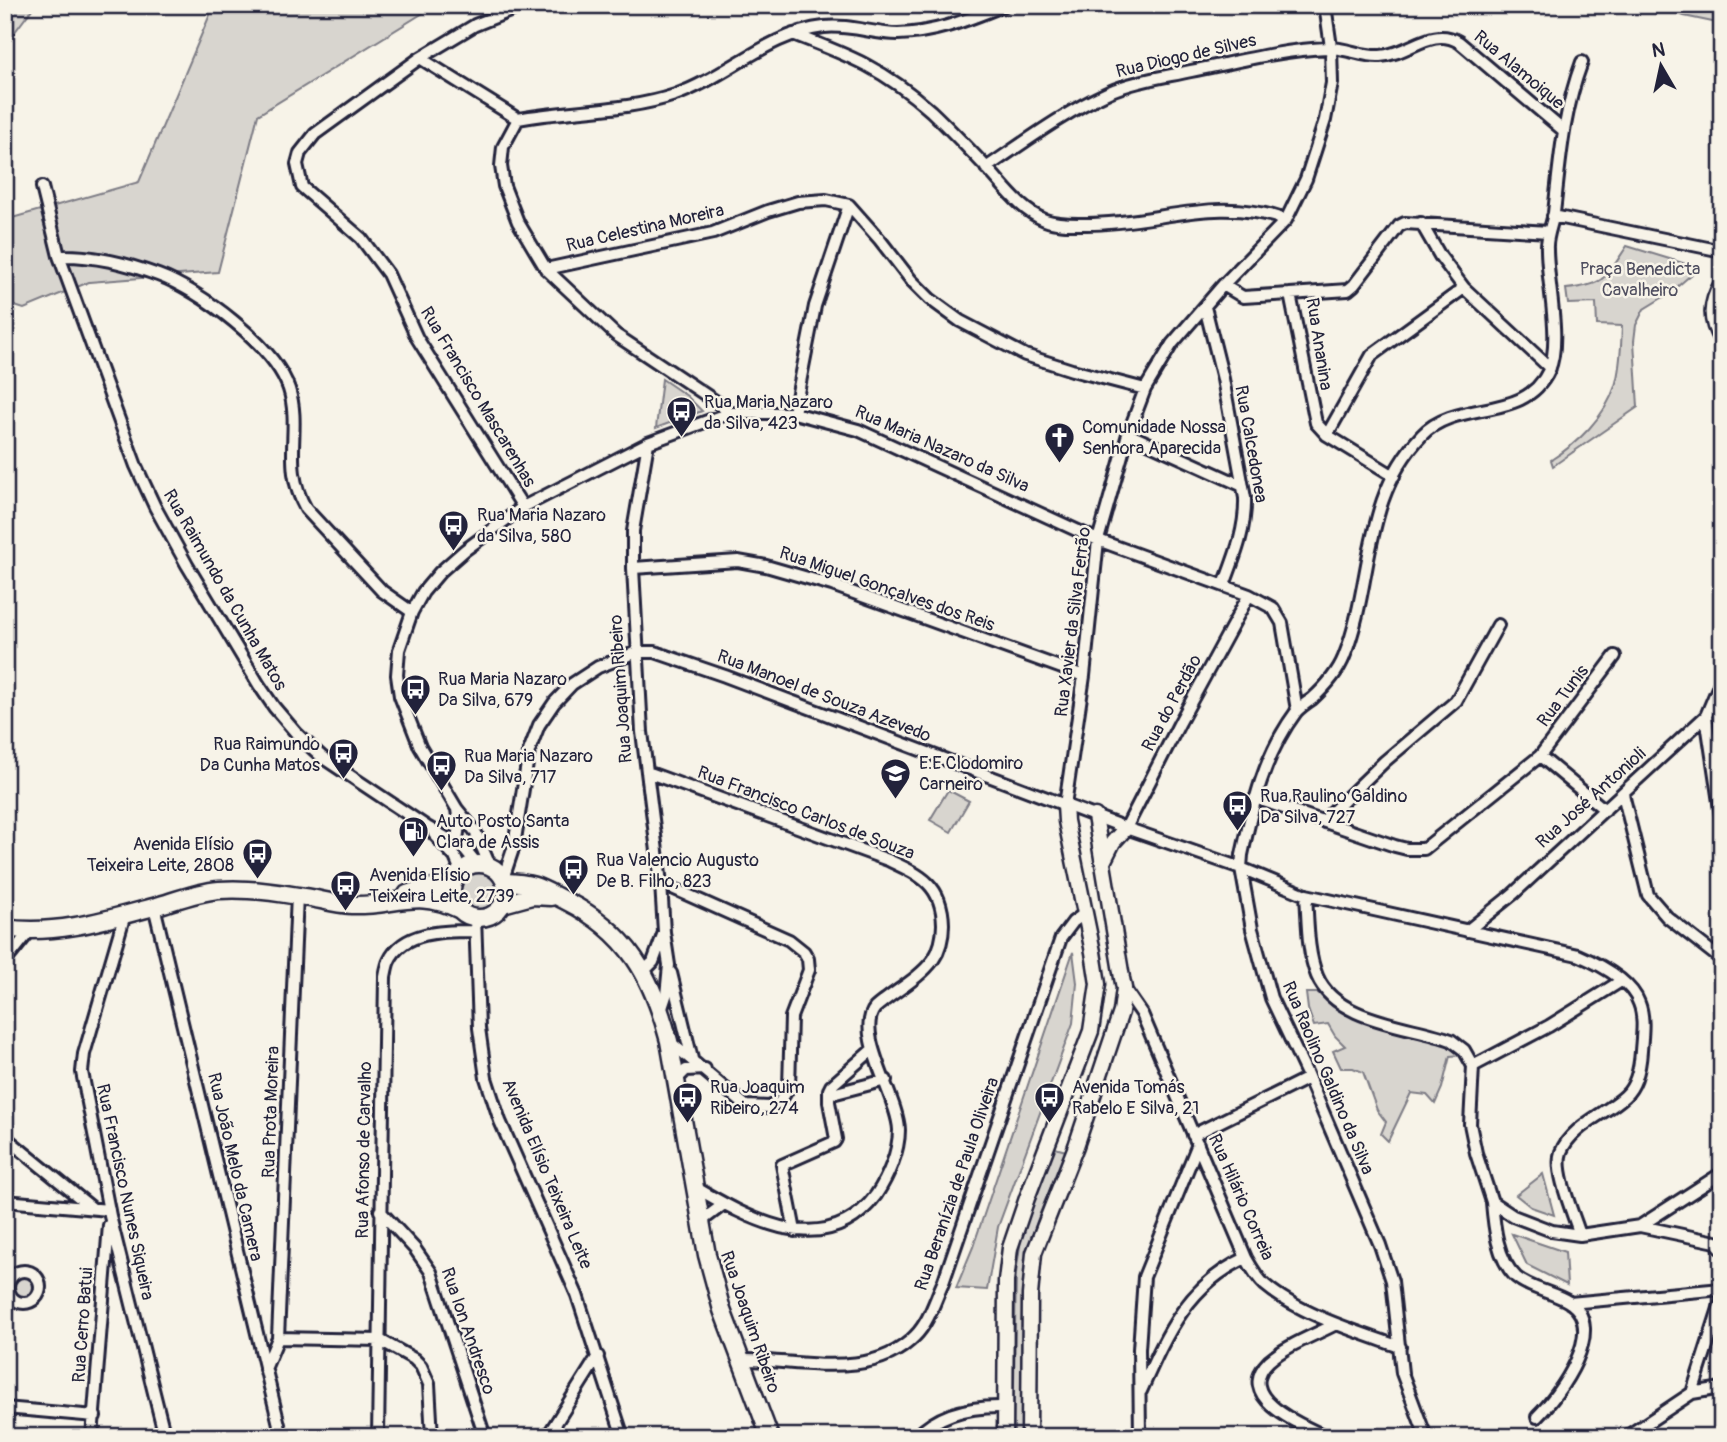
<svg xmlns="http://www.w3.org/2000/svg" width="1727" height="1442" viewBox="0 0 1727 1442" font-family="Pangolin,sans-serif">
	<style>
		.green { fill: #d8d5cf; stroke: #7d7c85; stroke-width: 2 }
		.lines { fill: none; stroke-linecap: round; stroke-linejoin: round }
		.minor-casing { stroke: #22223b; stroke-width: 16 }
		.tertiary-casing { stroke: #22223b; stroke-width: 19 }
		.secondary-casing { stroke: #22223b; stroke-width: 21 }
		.minor { stroke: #f7f3e8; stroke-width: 10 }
		.tertiary { stroke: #f7f3e8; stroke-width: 14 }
		.secondary { stroke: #f7f3e8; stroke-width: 16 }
		.labels { text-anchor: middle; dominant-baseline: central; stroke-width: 5; stroke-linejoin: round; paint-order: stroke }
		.street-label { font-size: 18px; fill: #22223b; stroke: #f7f3e8 }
		.park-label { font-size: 18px; fill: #504f60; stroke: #f7f3e8 }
		.poi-label { font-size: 18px; fill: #22223b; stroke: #f7f3e8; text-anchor: start }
	</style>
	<rect width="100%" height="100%" fill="#f7f3e8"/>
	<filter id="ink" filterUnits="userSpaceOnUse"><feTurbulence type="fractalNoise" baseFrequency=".0143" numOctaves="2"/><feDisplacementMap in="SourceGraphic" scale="14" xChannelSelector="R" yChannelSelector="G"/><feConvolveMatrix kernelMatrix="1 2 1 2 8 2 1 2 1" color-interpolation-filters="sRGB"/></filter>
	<g filter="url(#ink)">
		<path class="green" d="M5,5H35L5,45Z
			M214,5H436L258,115L218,272L89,282L24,309L5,303V220L139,182Z
			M1659,5H1697L1717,17L1722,16V24L1684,16Z
			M1627,246L1699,268L1670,293L1644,309L1636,325L1634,341L1638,407L1553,466L1551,460C1578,443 1605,417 1615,386C1621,367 1621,345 1622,326L1597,325L1596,303L1568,304L1566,289C1606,285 1606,277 1627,246Z
			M662,379L687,396L702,411L656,428Z
			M948,790L969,801L951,832L930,820Z
			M457 890a22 22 0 1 1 44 0a22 22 0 1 1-44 0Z
			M1073,952L1077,983L1073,1023L998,1227L987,1290L956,1288L973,1247Z
			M1306,993H1318L1349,1015L1406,1035L1442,1042L1463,1055L1450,1056L1442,1088L1435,1104L1427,1095L1411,1093L1388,1141L1381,1134L1386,1122L1377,1110L1363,1072L1353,1068H1341L1333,1051L1345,1046L1335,1036L1328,1024L1314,1026L1308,1009Z
			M1055,1148L1066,1151C1052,1187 1032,1224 1026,1263C1018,1320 1024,1379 1021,1437H1013L1016,1273L1021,1239L1045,1170Z
			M1543,1174L1554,1215L1531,1207L1516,1195Z
			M1512,1234L1565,1252L1567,1285L1527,1265Z
			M10 1287a13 13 0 1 1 26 0a13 13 0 1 1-26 0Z"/>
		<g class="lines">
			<defs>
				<path id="minor" d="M793,34C851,56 884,69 931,111C950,129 969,149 987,168C1005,187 1020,210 1045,220C1058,225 1074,224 1087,224C1158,224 1216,195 1286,220
					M420,58L518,119L503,147L501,166L504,186L518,222L546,269L616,335L718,403L729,413
					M518,119C570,109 624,112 675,95C727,77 769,33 824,27C849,24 874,34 898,34C938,33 969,19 1005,5
					M986,168C1026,141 1065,112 1109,92C1134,81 1164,77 1191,71C1236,62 1281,50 1327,48C1345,47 1362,57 1380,56C1410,54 1431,26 1459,42L1564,131
					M42,187L59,256L136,466L155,507L187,565L259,685L274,707L297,734L322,757L427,827L464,848L477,864
					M1553,216L1722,251
					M1421,223L1440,256L1464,288L1550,368
					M59,256C94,255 126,263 158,275C200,290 275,346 289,389C302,430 281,465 306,509L382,591L412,612
					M546,269L713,233L768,211L798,202L826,200L849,205L880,240L911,280L930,299L960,321L1025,355L1072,370L1145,389
					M1223,285L1243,297L1290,294
					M1205,307L1223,379L1245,498C1246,529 1235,556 1224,585
					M794,413L815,306L849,205
					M1128,434L1243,486
					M1327,435L1372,355L1464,288
					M648,443L633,531V568L642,732L661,883L664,932L669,965L666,996L661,1011
					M1394,476L1327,435L1316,423L1290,294L1348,290L1354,285L1399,226L1405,223L1549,232
					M523,507L417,338L388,274L361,238L302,187L297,164L300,153L315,134L420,58L475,25L525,5
					M633,568L738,561L766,566L832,585L1084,676
					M1706,716L1722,822
					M1540,756L1605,810
					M647,772L888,860C920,875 942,884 943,924C943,936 940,950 933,960C919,979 893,992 875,1008C854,1033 898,1098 899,1130C899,1152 888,1177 876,1195C826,1263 749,1219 693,1186
					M1623,794L1648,895L1667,917L1722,960
					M1255,798L1395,846L1407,849H1424L1540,756L1615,656
					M1065,805L1084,676L1098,540L1128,434L1145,389L1172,344L1223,285L1286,220L1306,179L1325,120L1332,83L1331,47L1325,5
					M1323,821L1385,761L1456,701L1498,625
					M1126,828L1180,722L1249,595
					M434,834L455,857L461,871
					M456,848L459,825L457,809
					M490,866L475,831L457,809L420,747L400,696L397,675L399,650L412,612L423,592L440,572L465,550L523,507L648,443L729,413H794L858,430L1098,540L1249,595L1273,608L1282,623L1297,710
					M503,879L514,846L529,751L539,725L554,703L572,684L598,667L637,652H655L725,676L1126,828L1241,868L1306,895L1578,955C1599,964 1631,980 1639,1003C1645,1018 1642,1036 1641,1051C1640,1067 1637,1085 1625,1096C1606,1114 1571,1126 1561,1152C1554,1172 1574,1215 1580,1235
					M661,883L789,940L804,952L808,959L809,970L791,1017L789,1087L780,1102L769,1107L746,1106L669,1041
					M1306,895C1308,922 1307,951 1317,976C1336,1022 1410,1025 1451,1040L1464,1050L1473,1066L1470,1124L1476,1153L1492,1202L1513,1216L1552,1231L1580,1235L1640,1226L1722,1173
					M154,906L282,1437
					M125,914L84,1054L82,1072L110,1216L165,1437
					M475,917L479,1028L486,1078L500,1121L577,1295L623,1437
					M1467,931L1513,894L1706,716L1722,678
					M5,962L29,932
					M644,971L653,962L663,935
					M671,973L692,1059
					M1124,988L1142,1014L1246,1258C1251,1267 1257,1278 1265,1285C1299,1314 1358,1332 1400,1347
					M873,1049L831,1086L829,1090L836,1093L886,1080
					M1473,1066L1549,1026L1621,981
					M676,1080L686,1070L705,1069
					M1193,1135L1308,1078
					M5,1137L92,1208
					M5,1201L109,1210
					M1492,1202C1494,1226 1497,1259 1516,1277C1530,1289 1553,1292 1569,1302C1609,1328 1559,1395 1537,1417
					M380,1211L415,1249L431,1272L485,1437
					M700,1222L724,1204
					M1640,1226L1716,1242L1722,1249
					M795,1231L782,1165L834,1142L836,1139L829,1102V1090
					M8 1287a16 16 0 1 1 32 0a16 16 0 1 1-32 0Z
					M1570,1303L1722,1289
					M278,1338L380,1340L414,1359L421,1366L429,1384L432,1437
					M740,1360C796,1359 871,1382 915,1336C929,1322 935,1300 943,1283L1061,938L1073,922L1084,914
					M265,1369L278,1338L297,895
					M1141,1391C1166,1335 1187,1285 1246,1258
					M1692,1393L1722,1299
					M5,1408L95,1416
					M92,1437L109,1225
					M378,1437L385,977C386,972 387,965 389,961C403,930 447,931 475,931
					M547,1437L598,1356
					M916,1437C940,1412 972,1406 1005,1407
					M1140,1437L1139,1349L1144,1277L1198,1144
					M1327,1437C1303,1426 1232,1397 1269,1361C1287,1345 1315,1335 1336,1324
					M1426,1437L1402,1373L1392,1281L1380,1245L1306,1072L1271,998L1252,929L1241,868L1242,855C1253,804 1264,755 1296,712C1300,707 1306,703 1312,699C1324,688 1338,672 1344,657C1374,582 1361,499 1422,435C1457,398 1525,423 1549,370C1562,341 1547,282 1547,249C1546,237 1552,225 1554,213C1560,160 1563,113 1582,62
					M1626,1437L1692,1393L1722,1388"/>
				<path id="tertiary" d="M1722,283C1710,304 1709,320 1722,341
					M1104,860L1113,842L1126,828
					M1005,1437L1006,1281L1010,1248L1027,1198L1091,1031L1098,984L1093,952L1066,821L1065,805
					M1029,1437L1030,1295L1034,1253L1076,1146L1121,1012L1124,988L1122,978L1095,816"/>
				<path id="secondary" d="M452 891a27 27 0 1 1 54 0a27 27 0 1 1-54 0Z
					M505,882C536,883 540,888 566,901C628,932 652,976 669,1041L707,1255L722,1310L770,1437
					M407,894L426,888L452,886
					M503,904L532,896L551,897
					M5,928C55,936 109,919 157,906C177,900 197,892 219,890C242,888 275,892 298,896C316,898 333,904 351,905C393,907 418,888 460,910"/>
			</defs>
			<use href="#minor" class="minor-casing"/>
			<use href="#tertiary" class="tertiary-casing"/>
			<use href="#secondary" class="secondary-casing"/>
			<use href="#minor" class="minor"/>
			<use href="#tertiary" class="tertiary"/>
			<use href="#secondary" class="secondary"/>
		</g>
	</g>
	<defs>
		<symbol id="bus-pin" viewBox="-11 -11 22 30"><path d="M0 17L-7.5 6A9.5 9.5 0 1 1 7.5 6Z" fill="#22223b" stroke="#f7f3e8"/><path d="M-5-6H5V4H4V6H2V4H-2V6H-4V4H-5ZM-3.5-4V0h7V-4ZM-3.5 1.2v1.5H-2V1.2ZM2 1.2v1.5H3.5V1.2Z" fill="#fff"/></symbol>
		<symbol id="church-pin" viewBox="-11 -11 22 30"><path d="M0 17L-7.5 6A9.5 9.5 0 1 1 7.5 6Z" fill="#22223b" stroke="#f7f3e8"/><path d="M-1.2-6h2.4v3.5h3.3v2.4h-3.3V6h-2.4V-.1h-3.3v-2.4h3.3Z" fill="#fff"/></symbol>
		<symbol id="school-pin" viewBox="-11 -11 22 30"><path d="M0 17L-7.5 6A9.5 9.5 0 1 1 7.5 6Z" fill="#22223b" stroke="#f7f3e8"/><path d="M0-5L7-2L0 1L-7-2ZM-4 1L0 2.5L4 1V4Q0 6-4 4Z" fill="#fff"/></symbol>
		<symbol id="fuel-pin" viewBox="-11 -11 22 30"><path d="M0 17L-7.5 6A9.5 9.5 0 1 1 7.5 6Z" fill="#22223b" stroke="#f7f3e8"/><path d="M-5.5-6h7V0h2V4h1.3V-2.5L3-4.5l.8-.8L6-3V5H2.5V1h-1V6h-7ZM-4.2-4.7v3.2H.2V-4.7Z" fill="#fff"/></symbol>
	</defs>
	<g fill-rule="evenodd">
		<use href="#bus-pin" x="664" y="394" width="35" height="47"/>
		<use href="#church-pin" x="1042" y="420" width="35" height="47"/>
		<use href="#bus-pin" x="436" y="508" width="35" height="47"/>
		<use href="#bus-pin" x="398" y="672" width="35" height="47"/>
		<use href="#bus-pin" x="326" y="736" width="35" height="47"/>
		<use href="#bus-pin" x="424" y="748" width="35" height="47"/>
		<use href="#school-pin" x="878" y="756" width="35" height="47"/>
		<use href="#bus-pin" x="1220" y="788" width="35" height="47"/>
		<use href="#fuel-pin" x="396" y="814" width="35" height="47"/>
		<use href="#bus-pin" x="240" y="836" width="35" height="47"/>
		<use href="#bus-pin" x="556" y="852" width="35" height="47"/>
		<use href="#bus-pin" x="328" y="868" width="35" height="47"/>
		<use href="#bus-pin" x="670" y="1080" width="35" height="47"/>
		<use href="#bus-pin" x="1032" y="1080" width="35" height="47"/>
	</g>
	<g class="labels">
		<g class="street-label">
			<text transform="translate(1186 56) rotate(-13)">Rua Diogo de Silves</text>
			<text transform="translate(1519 70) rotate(40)">Rua Alamoique</text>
			<text transform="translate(645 228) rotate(-13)">Rua Celestina Moreira</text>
			<text transform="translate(1319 344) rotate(81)">Rua Ananina</text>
			<text transform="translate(478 397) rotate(59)">Rua Francisco Mascarenhas</text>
			<text transform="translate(1251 444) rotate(80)">Rua Calcedonea</text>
			<text transform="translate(942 449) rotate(24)">Rua Maria Nazaro da Silva</text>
			<text transform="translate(887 589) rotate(19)">Rua Miguel Gonçalves dos Reis</text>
			<text transform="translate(225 590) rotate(60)">Rua Raimundo da Cunha Matos</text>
			<text transform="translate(1073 622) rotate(-83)">Rua Xavier da Silva Ferrão</text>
			<text transform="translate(621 689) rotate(-94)">Rua Joaquim Ribeiro</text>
			<text transform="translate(824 696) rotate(21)">Rua Manoel de Souza Azevedo</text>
			<text transform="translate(1563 696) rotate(-53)">Rua Tunis</text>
			<text transform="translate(1172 703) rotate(-62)">Rua do Perdão</text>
			<text transform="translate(1591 798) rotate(-42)">Rua José Antonioli</text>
			<text transform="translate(806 813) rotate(21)">Rua Francisco Carlos de Souza</text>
			<text transform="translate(1328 1078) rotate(67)">Rua Raolino Galdino da Silva</text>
			<text transform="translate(271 1112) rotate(-88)">Rua Prota Moreira</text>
			<text transform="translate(364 1150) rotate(-89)">Rua Afonso de Carvalho</text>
			<text transform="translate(235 1167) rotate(77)">Rua João Melo da Camera</text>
			<text transform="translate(547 1174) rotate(67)">Avenida Elísio Teixeira Leite</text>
			<text transform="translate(957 1184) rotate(-71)">Rua Beranízia de Paula Oliveira</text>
			<text transform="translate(125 1192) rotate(78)">Rua Francisco Nunes Siqueira</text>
			<text transform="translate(1241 1197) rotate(66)">Rua Hilário Correia</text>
			<text transform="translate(750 1322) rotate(71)">Rua Joaquim Ribeiro</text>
			<text transform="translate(83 1325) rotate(-86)">Rua Cerro Batui</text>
			<text transform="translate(468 1331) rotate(71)">Rua Ion Andresco</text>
		</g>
		<g class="park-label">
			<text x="1640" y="269">Praça Benedicta<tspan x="1640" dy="21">Cavalheiro</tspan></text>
		</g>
		<g class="poi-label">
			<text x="704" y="402">Rua Maria Nazaro<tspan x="704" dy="21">da Silva, 423</tspan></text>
			<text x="1082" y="427">Comunidade Nossa<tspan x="1082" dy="21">Senhora Aparecida</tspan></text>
			<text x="477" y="515">Rua Maria Nazaro<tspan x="477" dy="21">da Silva, 580</tspan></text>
			<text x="438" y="679">Rua Maria Nazaro<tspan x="438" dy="21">Da Silva, 679</tspan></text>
			<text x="320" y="744" text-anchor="end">Rua Raimundo<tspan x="320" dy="21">Da Cunha Matos</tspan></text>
			<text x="464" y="756">Rua Maria Nazaro<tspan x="464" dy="21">Da Silva, 717</tspan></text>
			<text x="919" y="763">E.E Clodomiro<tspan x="919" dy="21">Carneiro</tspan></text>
			<text x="1260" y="796">Rua Raulino Galdino<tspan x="1260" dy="21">Da Silva, 727</tspan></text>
			<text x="436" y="821">Auto Posto Santa<tspan x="436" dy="21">Clara de Assis</tspan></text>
			<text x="234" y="844" text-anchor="end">Avenida Elísio<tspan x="234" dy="21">Teixeira Leite, 2808</tspan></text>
			<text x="596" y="860">Rua Valencio Augusto<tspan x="596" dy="21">De B. Filho, 823</tspan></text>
			<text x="369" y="875">Avenida Elísio<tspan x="369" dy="21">Teixeira Leite, 2739</tspan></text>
			<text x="710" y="1087">Rua Joaquim<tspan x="710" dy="21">Ribeiro, 274</tspan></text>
			<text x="1072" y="1087">Avenida Tomás<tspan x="1072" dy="21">Rabelo E Silva, 21</tspan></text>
		</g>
	</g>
	<rect width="1727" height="1442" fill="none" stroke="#f7f3e8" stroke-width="28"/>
	<rect x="14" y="14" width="1699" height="1414" fill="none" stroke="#22223b" stroke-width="2.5" filter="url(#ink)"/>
	<g transform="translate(1661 66) rotate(351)" stroke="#f7f3e8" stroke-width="5" paint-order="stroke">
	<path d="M0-5L12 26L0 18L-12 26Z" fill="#22223b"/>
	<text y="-10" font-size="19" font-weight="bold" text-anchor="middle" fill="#22223b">N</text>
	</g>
</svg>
